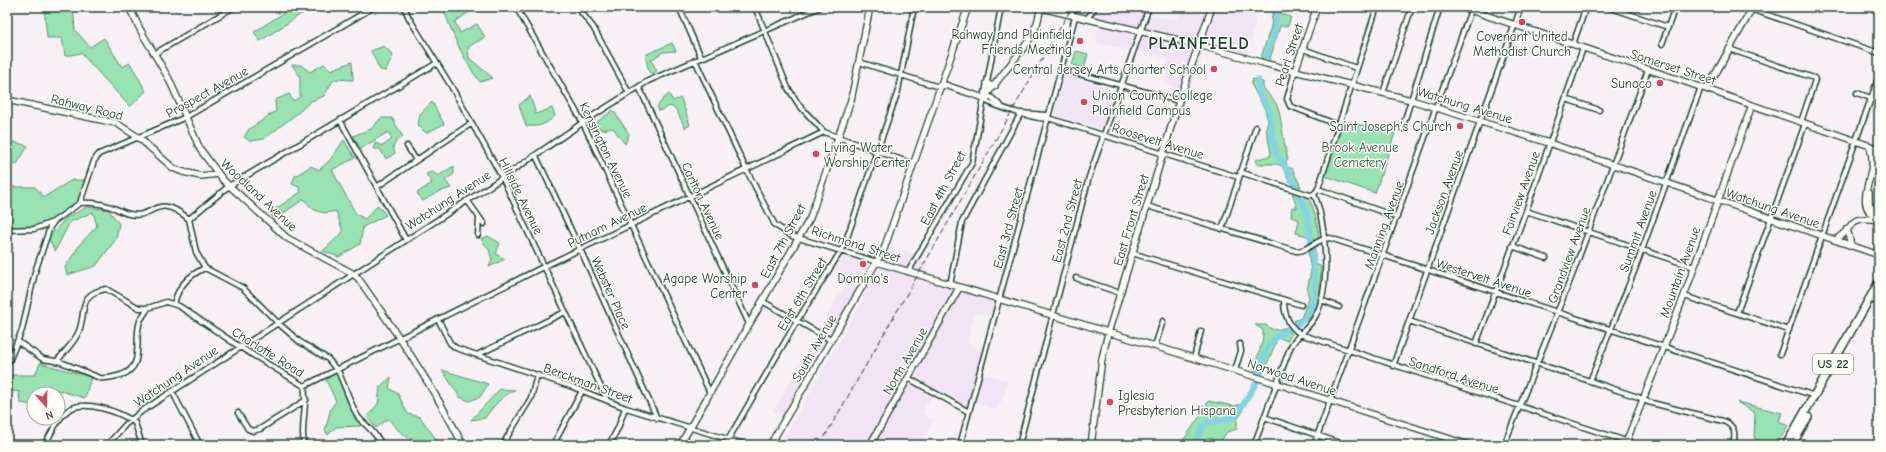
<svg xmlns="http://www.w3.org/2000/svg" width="1886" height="452" viewBox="0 0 1886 452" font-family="'Comic Neue',sans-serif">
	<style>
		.built { fill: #f0e4f5 }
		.green { fill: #99e2b1; stroke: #5c9072 }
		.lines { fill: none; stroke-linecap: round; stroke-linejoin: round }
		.river { stroke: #84d4e0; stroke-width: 6 }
		.street-casing { stroke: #1f3d34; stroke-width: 7 }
		.secondary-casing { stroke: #1f3d34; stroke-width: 8 }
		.highway-casing { stroke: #1f3d34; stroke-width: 10 }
		.street { stroke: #fdfcf7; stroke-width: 4 }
		.secondary { stroke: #fdfcf7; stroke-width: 5.5 }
		.highway { stroke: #fdfcf7; stroke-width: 7 }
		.rail { stroke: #1f3d34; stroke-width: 1; stroke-dasharray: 6 3; stroke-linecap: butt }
		.poi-dot { fill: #d1495b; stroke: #fdfcf7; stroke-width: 1.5 }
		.labels { text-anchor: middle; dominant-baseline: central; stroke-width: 3; stroke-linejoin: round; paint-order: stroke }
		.shield { fill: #fdfcf7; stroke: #62766e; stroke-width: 1 }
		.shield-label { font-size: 12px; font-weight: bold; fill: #1f3d34 }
		.poi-label { font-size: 13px; fill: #1f3d34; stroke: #fdfcf7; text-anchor: end }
		.street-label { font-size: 13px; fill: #1f3d34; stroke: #fdfcf7 }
		.park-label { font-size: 13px; fill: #375e4d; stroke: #fdfcf7 }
		.district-label { font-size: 17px; font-weight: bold; letter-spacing: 1px; fill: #1f3d34; stroke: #fdfcf7 }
	</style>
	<rect width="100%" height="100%" fill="#f7f1f6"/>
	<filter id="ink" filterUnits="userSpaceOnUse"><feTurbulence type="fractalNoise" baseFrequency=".025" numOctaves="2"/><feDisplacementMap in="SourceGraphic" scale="8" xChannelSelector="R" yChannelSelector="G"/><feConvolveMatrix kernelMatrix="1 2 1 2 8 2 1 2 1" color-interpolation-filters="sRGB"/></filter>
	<g filter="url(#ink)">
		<path class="built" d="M1100,7L1177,20L1181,7H1256L1255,24L1246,57L1203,50L1189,91L1164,83L1168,58L1096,43Z
			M1065,76L1115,90L1102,129L1054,114Z
			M905,251L919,256L931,278L997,298L993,317L975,313L967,343L984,353L979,372L1008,381L1002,400L996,409L971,401L968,409L935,390L922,413L933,421L920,445H780L889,254L901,258Z
			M843,254L872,264L784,418L773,411L850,276L831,268Z"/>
		<path class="green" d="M44,7H73L75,30L90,47L104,38L122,67L130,63L146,91L130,107L81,53L65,56L62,38H47Z
			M293,7H312L260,41L254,32Z
			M443,7L475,8L455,22L460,33L477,24L485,37L468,47L469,58L493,78L480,82C463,59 452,34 443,7Z
			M1273,7H1280L1281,14L1291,17L1288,26H1280L1270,59L1261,58L1271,26Z
			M672,43L676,51L663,52L651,60L657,71L652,74L649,72L645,55Z
			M384,46L393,55L386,71L380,70L371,51Z
			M1076,51L1088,54L1084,68L1072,65Z
			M352,62L353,80L334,79L324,96L311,101L299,112L264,139L250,141L244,137L249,129L276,111L275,100L289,94L293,101L300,97V76L292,65H301L310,72L324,64L331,70Z
			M1253,79L1263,82V87C1267,93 1271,97 1275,102C1282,112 1283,145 1288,159L1286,161L1288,168H1292L1301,187L1291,184L1282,166L1277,164H1256L1257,159L1270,156L1271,153L1266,128L1268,121L1265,110L1251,84Z
			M669,94L673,101L681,98L690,125L685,128L676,109L670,106L659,111L657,107L662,100Z
			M530,96L536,114L552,108L555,116C545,125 540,127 526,126L519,105Z
			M432,102L444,124L426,133L418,125L420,114Z
			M613,110L629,134L625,144L613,128L601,130L597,122Z
			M381,118H392L403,137L397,140L393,147L395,153L386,159L380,149H373L375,143L383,146L392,139L388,132L360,149L353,136L371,129Z
			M1343,121L1395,133L1375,193L1325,176Z
			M7,140L28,146L17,164L7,163Z
			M344,140L355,158L332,170L356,214L365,219L378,205L386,215L363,227L360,244L339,257L323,251L343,232L336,211C321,215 313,212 304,199L275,219L269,213L301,192L299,187L292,184L295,176L311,166L319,170L330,160Z
			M454,166V174L445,180L451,188L438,192L423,201L417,193L432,183L426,174L432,172L438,176Z
			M72,180H88L83,203L43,230H10L7,229V195L13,187H35L44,197Z
			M1292,192L1308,197C1315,210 1317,223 1319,237L1313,242L1307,236L1296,233L1299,220L1291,216L1292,207L1297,208Z
			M87,207L109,210L119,224L116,239L96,266L67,275L65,267L81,243L97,226L93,212L70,222L55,251L48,238L66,218Z
			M488,236L500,243L496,254L505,259L489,267L492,260L489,250L481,239Z
			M1315,249V264L1320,266L1321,270L1319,301L1310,318L1296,324L1294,321L1301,318L1309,298L1307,290L1311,271L1308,252Z
			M1255,325H1266C1274,332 1277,330 1287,327L1292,334L1287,341L1278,337L1263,374L1254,371C1256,358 1264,344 1263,330Z
			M40,363L91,377L85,398L54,389H41L39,394H34V405L20,403L19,392L7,390V375H35Z
			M442,370L488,384L480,397L469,401L460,397Z
			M336,372L348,403L361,426L336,427L328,435L325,430L331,408L336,401L326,380Z
			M391,377L389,388L398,394L408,414L420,417L436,439L431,445C413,445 399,432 388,419L376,428L367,417L378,404L380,387Z
			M500,389L515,390C502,396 493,406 485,418L471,420Z
			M1208,401L1234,406L1241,404L1243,411L1237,420V429L1227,432L1219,444L1211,438L1206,439L1205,445H1180L1205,409Z
			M1737,402L1782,413L1779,421L1788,425L1777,445H1763L1764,443L1754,438L1755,413Z"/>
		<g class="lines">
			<path class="river" d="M1266,59C1271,42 1278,24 1276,7
				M1258,80V90L1270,113L1272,137L1277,156L1283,162L1295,185
				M1297,194C1308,208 1310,226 1311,243
				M1297,325C1324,306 1313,277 1312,250
				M1260,373C1265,350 1266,341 1289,329
				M1195,445L1203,426L1207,423L1232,418L1241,408L1257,382"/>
			<defs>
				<path id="street" d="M404,7L409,18L451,86L502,177L607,400
					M516,7L583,123L710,393
					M577,7L593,27L629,93
					M679,7L701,57
					M755,7L788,88L799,105L824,132L913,164
					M1608,7L1668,27
					M1745,7L1879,53
					M1087,19L1095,7
					M1573,44L1586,7
					M1662,44L1675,7
					M1303,49L1356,68
					M1729,49L1814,78L1815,80L1801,122
					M154,54L234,7
					M695,60L746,169L775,225L792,236L877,262
					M859,62L936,86H940
					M1061,69L1179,101
					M1295,71L1287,99L1290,106L1338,125
					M639,87L749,324
					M1383,93L1412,7
					M1857,93L1879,101
					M984,98L988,102C999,107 1039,121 1048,118
					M984,98L991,97L1002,107
					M1566,99L1599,110
					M1021,113L1046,115L1048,118L1238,177
					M340,120L406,240
					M1402,129L1440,7
					M407,146L416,160
					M536,156L580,249L657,418
					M1240,172L1310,195L1314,194
					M378,186L472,123
					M1318,189L1397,217
					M1314,194L1318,189L1377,7
					M1879,195V200
					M467,200L484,224
					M80,203C93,202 103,204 114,208C119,210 124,213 129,214C155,220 155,191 189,219
					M1147,206L1296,251C1308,252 1317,238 1330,238L1815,396
					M1526,211L1694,267
					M189,219L196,252L205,268L243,288L278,323L300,342L328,359L339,373L353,407L358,417L372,431L383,445
					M189,219L229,186L437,63
					M1222,229L1256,127
					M7,230L34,229L53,222L80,203L94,161L99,154L186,117L374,7
					M478,235L479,218
					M1512,246L1546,258
					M1132,253L1301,305
					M908,272L972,163L1001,7
					M1076,278L1120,293
					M950,285L962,222L1021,113
					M1684,296L1789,330
					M1321,300L1339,307
					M762,301L831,340
					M1284,301C1284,314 1289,326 1300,334L1638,445
					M1874,301L1879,302
					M174,304C178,286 189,275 205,268
					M1737,313L1805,124
					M438,319L450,343L456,348L570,386L626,408L747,445
					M1409,321L1638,397L1648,402L1723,421C1735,426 1736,433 1733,445
					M17,341L43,359L61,362L100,378C107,379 113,377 121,375C146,367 133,340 140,321C142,317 146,312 148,308
					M1476,344L1526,211L1583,48
					M1155,346L1163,321
					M1780,354L1879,76
					M477,355L565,312
					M1194,358L1201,331
					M57,361C64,352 75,342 79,331C87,310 77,294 106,289L139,308H148L166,302L179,306L240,347L304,386L543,267L824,132
					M7,366L22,330L35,272L50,227L53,223
					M1393,366L1521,7
					M1235,370L1241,351L1240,344
					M908,378L969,412
					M1590,381L1634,272L1701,87
					M304,386C308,406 300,425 304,445
					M172,391L200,445
					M238,413L248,429L253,431L260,429L306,400
					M1264,417L1346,445
					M44,445C51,435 57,419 67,411C82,398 121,412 135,423L142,445
					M107,445L126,424L142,411L493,184L591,117L648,81L820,7
					M504,445L506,439L531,398L537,375
					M553,445L582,391
					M609,445L618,428L625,408
					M725,445L797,321L844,246L898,91L914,7
					M960,445L1075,17
					M1019,445L1089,177L1149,7
					M1254,445L1290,348C1296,335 1310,328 1316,315C1331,286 1326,223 1314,194
					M1314,445L1471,10
					M1504,445L1573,273L1648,70"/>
				<path id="secondary" d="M129,7L141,31L169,79L200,149L223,180L287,238L352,273L358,278C396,332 433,386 463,445
					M1037,7L1199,45L1267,64L1411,100L1549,143L1879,255
					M1461,7L1680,80L1879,149
					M1295,71L1317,7
					M987,83L991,86H995
					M940,86L945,85L984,98L1028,42L1037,24L1041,7
					M1707,89L1753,7
					M7,100L116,123L138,137L173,168L183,172L201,176L218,174
					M1870,146C1871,152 1873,159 1872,165C1870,184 1855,208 1879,219
					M1875,148L1877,157L1875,169
					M1869,193V204L1877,214
					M1847,229L1851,245
					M1835,240C1857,227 1845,215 1879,220
					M877,262L1253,376L1469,445
					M680,445L810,218L851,100L870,7
					M770,445L884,249L968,7
					M870,445L959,288
					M1091,445L1102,359L1108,333L1179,101L1212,7
					M1625,445L1684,296L1752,105"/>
				<path id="highway" d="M1786,445L1879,282
					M1792,445L1808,417"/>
			</defs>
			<use href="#street" class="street-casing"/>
			<use href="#secondary" class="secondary-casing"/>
			<use href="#highway" class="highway-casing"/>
			<use href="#street" class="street"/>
			<use href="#secondary" class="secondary"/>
			<use href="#highway" class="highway"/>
			<path class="rail" d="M820,445L1072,7"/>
		</g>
	</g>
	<g class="poi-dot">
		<circle cx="1522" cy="22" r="4"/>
		<circle cx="1080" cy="41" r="4"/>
		<circle cx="1214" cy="69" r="4"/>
		<circle cx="1660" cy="83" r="4"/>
		<circle cx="1084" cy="102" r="4"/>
		<circle cx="1460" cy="126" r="4"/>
		<circle cx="816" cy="154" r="4"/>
		<circle cx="863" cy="264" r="4"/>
		<circle cx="755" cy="285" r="4"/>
		<circle cx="1110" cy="402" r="4"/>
	</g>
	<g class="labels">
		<rect class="shield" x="1813" y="354" width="40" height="20" rx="3"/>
		<g class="shield-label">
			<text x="1833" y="364">US 22</text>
		</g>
		<g class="poi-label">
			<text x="1072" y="34">Rahway and Plainfield<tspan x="1072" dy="15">Friends Meeting</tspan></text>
			<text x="1522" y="36" text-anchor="middle">Covenant United<tspan x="1522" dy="15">Methodist Church</tspan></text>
			<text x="1206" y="69">Central Jersey Arts Charter School</text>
			<text x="1652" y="83">Sunoco</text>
			<text x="1092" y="95" text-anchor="start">Union County College<tspan x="1092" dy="15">Plainfield Campus</tspan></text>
			<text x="1452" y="126">Saint Joseph's Church</text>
			<text x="824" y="147" text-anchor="start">Living Water<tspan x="824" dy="15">Worship Center</tspan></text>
			<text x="747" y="278">Agape Worship<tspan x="747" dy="15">Center</tspan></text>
			<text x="863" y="278" text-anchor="middle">Domino's</text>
			<text x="1118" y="395" text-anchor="start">Iglesia<tspan x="1118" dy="15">Presbyterian Hispana</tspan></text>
		</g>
		<g class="street-label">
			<text transform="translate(1289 55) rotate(-72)">Pearl Street</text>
			<text transform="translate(1673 67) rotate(18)">Somerset Street</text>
			<text transform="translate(207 92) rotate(-29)">Prospect Avenue</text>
			<text transform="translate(1465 105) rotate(17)">Watchung Avenue</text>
			<text transform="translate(87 107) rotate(14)">Rahway Road</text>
			<text transform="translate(1158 141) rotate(17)">Roosevelt Avenue</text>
			<text transform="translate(606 150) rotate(64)">Kensington Avenue</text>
			<text transform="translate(943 188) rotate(-62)">East 4th Street</text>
			<text transform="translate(1444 192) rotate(-70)">Jackson Avenue</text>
			<text transform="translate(1521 193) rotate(-70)">Fairview Avenue</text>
			<text transform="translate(259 195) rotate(43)">Woodland Avenue</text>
			<text transform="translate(521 196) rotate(64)">Hillside Avenue</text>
			<text transform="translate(448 200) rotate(-33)">Watchung Avenue</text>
			<text transform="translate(703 201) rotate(65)">Carlton Avenue</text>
			<text transform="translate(1773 208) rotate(19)">Watchung Avenue</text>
			<text transform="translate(1131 220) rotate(-73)">East Front Street</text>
			<text transform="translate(1067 221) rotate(-75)">East 2nd Street</text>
			<text transform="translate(607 225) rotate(-26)">Putnam Avenue</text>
			<text transform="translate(1384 225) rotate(-70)">Manning Avenue</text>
			<text transform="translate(1008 228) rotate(-75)">East 3rd Street</text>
			<text transform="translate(1638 231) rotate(-70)">Summit Avenue</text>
			<text transform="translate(783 241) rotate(-62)">East 7th Street</text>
			<text transform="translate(856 244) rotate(18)">Richmond Street</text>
			<text transform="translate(1569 255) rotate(-70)">Grandview Avenue</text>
			<text transform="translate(1680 272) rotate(-70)">Mountain Avenue</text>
			<text transform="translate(1484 278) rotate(18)">Westervelt Avenue</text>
			<text transform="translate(611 293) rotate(66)">Webster Place</text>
			<text transform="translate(802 294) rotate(-59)">East 6th Street</text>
			<text transform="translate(814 348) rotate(-60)">South Avenue</text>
			<text transform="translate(268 352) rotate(32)">Charlotte Road</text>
			<text transform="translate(905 361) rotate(-60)">North Avenue</text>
			<text transform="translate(1454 375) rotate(18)">Sandford Avenue</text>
			<text transform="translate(176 376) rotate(-34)">Watchung Avenue</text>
			<text transform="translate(1292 377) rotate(18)">Norwood Avenue</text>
			<text transform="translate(588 383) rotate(20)">Berckman Street</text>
		</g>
		<g class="park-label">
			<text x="1360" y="147">Brook Avenue<tspan x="1360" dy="15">Cemetery</tspan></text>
		</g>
		<g class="district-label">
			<text x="1199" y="43">PLAINFIELD</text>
		</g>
	</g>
	<rect width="1886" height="452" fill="none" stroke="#fdfcf7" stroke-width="24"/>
	<rect x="12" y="12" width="1862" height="428" fill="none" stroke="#1f3d34" stroke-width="1.5" filter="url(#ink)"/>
	<g transform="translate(46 406) rotate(160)"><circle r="19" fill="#fdfcf7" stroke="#a4b0a9"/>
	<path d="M0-3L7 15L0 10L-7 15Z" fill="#d1495b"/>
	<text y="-6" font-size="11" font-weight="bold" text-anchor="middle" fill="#1f3d34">N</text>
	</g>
</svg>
